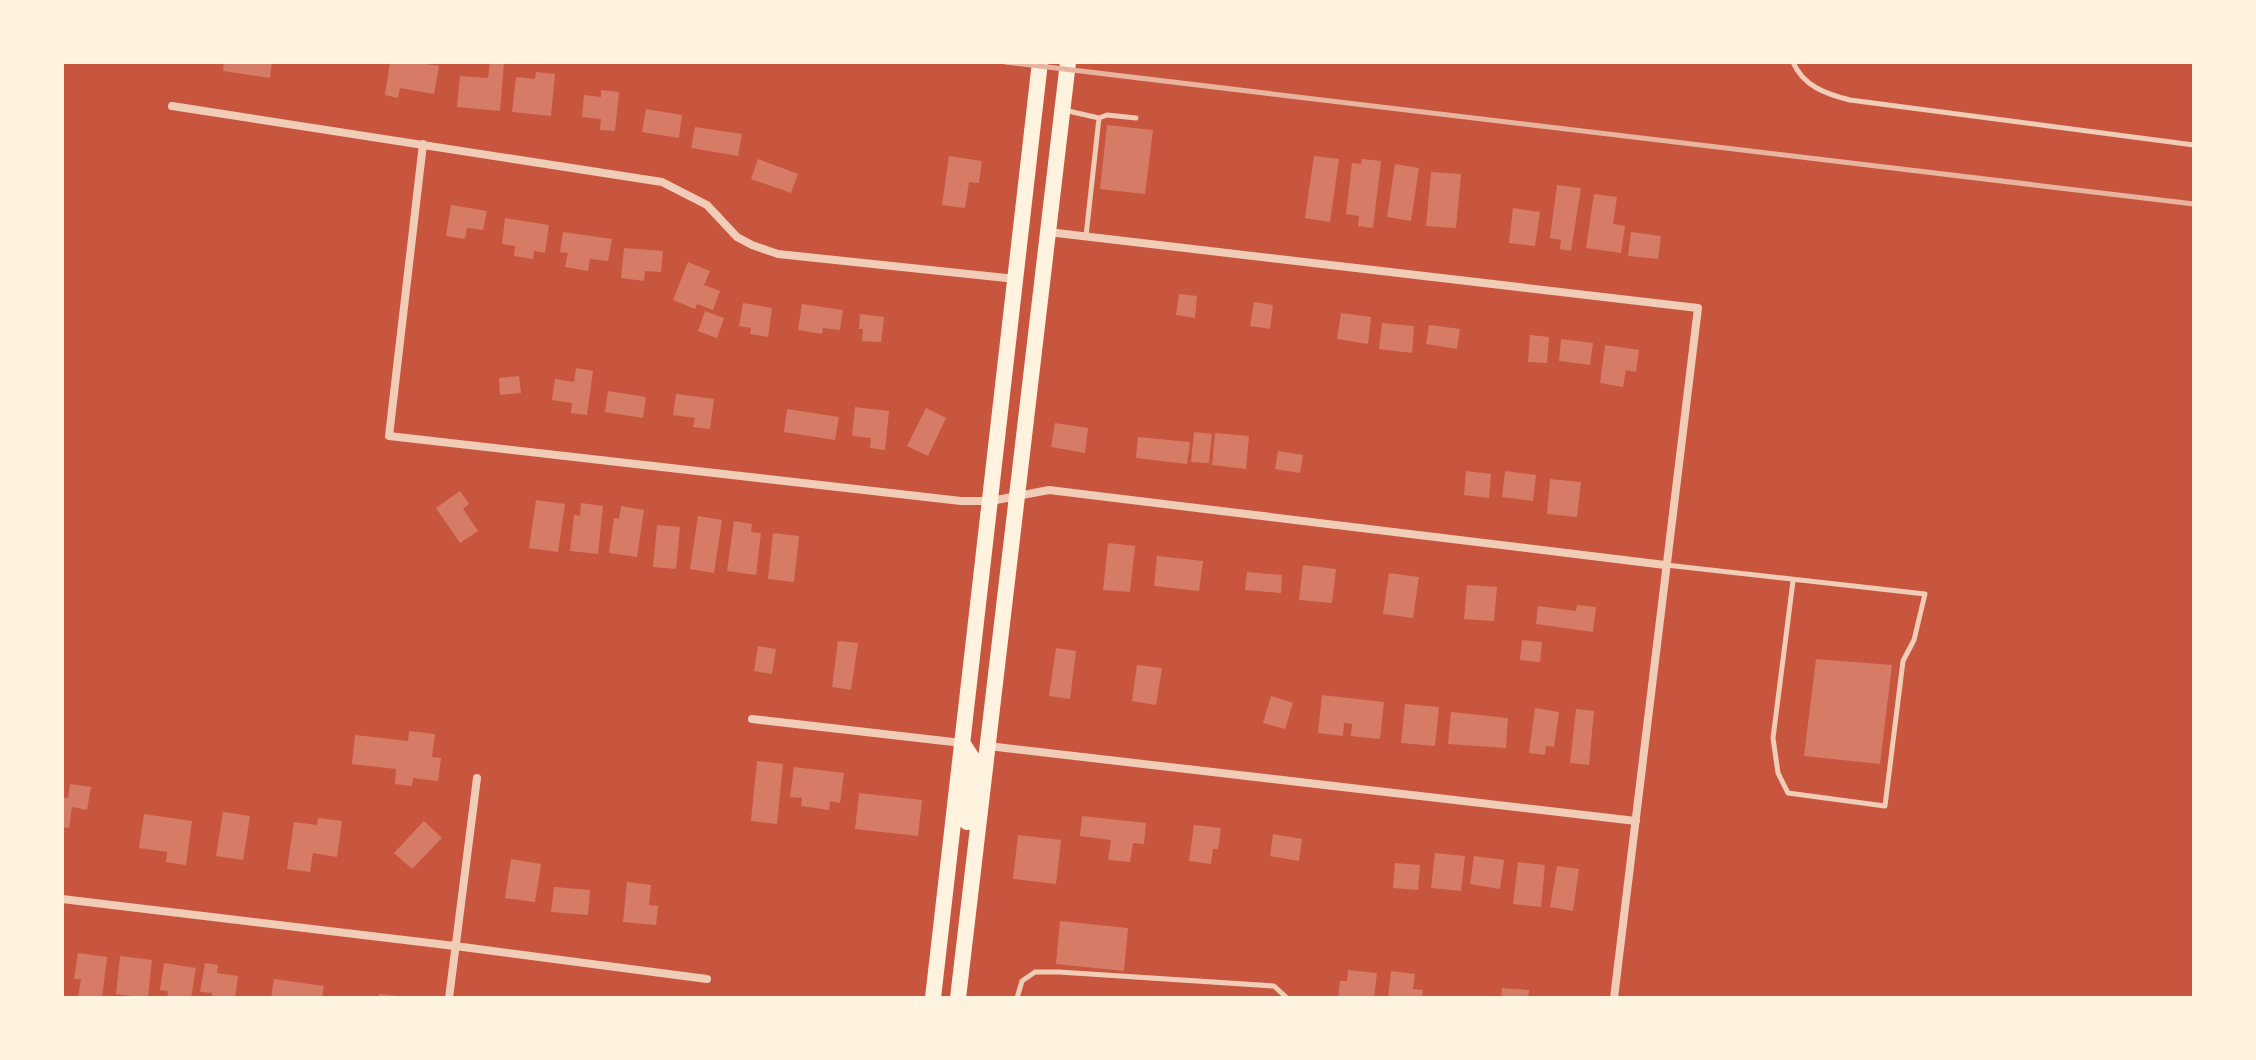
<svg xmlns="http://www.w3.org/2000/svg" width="2256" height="1060" viewBox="0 0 2256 1060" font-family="'Sofia Sans Condensed',sans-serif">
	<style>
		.building { fill: #d67c66 }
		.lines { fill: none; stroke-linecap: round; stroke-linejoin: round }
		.service { stroke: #f1ccb7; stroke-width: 5 }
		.minor { stroke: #f1ccb7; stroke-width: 8 }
		.primary { stroke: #fff3e0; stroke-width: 16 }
		.rail { stroke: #e9b49f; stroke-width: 5 }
	</style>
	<rect width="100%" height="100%" fill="#c8553d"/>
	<path class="building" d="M224,62H272L270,78L223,71Z
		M390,62H414L439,66L434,94L400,88L398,98L385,95Z
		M490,62H504L500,111L457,107L460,76L488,78Z
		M536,72L555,74L551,116L512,112L516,77L535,79Z
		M601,90L619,92L615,131L600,130L601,119L582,117L584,95L601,97Z
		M646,109L682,115L679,138L642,132Z
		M1107,125L1153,130L1145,194L1100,189Z
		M695,127L742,134L738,156L691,148Z
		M949,156L982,161L979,183L969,182L965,208L942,205Z
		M1314,156L1339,159L1330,222L1305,218Z
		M758,159L798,174L791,193L751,179Z
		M1362,159L1381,161L1373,228L1358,226L1359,216L1346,214L1352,163L1361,164Z
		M1395,164L1419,168L1411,221L1387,217Z
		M1431,172L1461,174L1456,228L1426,226Z
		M1557,185L1581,188L1571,251L1560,249L1561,240L1550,238Z
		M1594,194L1617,197L1613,224L1625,226L1621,253L1586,248Z
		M451,205L487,211L483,230L467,228L465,239L446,236Z
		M1513,208L1540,212L1535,246L1509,243Z
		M505,218L549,225L545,253L534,251L533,259L514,256L515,246L502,244Z
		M563,232L612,239L608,261L590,259L588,271L565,267L568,253L560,252Z
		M1631,232L1661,236L1658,259L1628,256Z
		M624,248L663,251L661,272L645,271L644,281L621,278Z
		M688,262L710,271L704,285L720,291L713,310L697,304L695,309L673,300Z
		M1179,294L1197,296L1195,318L1176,315Z
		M1254,302L1273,305L1270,329L1250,326Z
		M743,303L772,308L768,337L750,334L751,328L739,326Z
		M802,304L843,310L840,330L823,328L822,334L798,330Z
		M705,311L724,318L717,338L698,331Z
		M1341,313L1371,317L1368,344L1337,339Z
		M860,314L884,317L881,342L862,341L863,329H859Z
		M1382,323L1414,326L1412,353L1379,349Z
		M1429,325L1460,329L1457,349L1426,344Z
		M1530,335L1549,337L1547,363L1528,362Z
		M1561,339L1593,343L1590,365L1559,361Z
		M1605,345L1639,350L1636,372L1626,370L1623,387L1600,383Z
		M576,368L593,371L587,415L571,413L572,403L552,400L555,379L574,382Z
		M519,376L521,393L500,395L499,378Z
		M608,391L646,397L643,418L605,412Z
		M676,394L714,399L710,429L693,427L695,418L673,415Z
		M855,407L889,411L885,450L870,448L871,438L852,436Z
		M926,408L946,418L928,456L907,446Z
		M787,409L839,417L835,440L784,432Z
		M1055,423L1088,428L1085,453L1051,447Z
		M1194,432L1212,434L1209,463L1191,462Z
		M1215,433L1249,436L1246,469L1212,465Z
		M1138,437L1190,442L1187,464L1136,458Z
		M1278,451L1303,455L1300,473L1275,469Z
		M1466,471L1491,474L1489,498L1464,495Z
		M1505,471L1536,475L1533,501L1502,497Z
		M1550,479L1581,482L1577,517L1547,514Z
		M460,491L469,504L463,509L478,531L460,543L436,508Z
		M536,500L565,504L558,552L529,548Z
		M581,503L603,506L598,554L570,551L574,515L580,516Z
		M621,506L644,510L637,557L609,553L614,518L619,519Z
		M698,516L722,520L714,573L690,569Z
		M734,521L752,524L751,532L761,533L756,575L727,571Z
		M657,525L680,527L676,569L653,567Z
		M773,533L799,536L794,582L768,579Z
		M1108,543L1135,546L1130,592L1103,590Z
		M1157,556L1203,561L1199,591L1154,586Z
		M1303,565L1336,569L1332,603L1299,600Z
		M1247,572L1282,575L1281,593L1245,590Z
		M1389,573L1419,577L1413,618L1383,614Z
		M1467,585L1497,587L1494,621L1464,619Z
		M1577,605L1596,607L1593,632L1536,624L1538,606L1576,611Z
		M1522,640L1542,642L1540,662L1520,660Z
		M838,641L858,643L851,690L832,687Z
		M758,646L776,649L772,674L754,671Z
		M1056,648L1076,651L1070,699L1049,696Z
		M1816,659L1892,665L1880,764L1804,756Z
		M1137,665L1162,668L1156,705L1132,701Z
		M1322,695L1384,702L1380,739L1351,736L1352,724L1344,723L1343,736L1318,733Z
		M1271,696L1293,703L1285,729L1263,723Z
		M1405,704L1439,707L1435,746L1401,743Z
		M1535,708L1559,712L1554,747L1546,746L1545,755L1529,753Z
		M1576,709L1594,711L1589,765L1570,763Z
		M1451,712L1508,718L1506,748L1448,744Z
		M409,731L435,734L432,757L441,758L438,781L413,778L412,786L395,784L396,769L352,764L355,735L408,741Z
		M757,761L783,764L777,824L751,821Z
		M794,767L844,773L840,803L830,801L829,810L801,806L802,798L790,797Z
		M70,784L91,787L87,810L72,807L69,828L62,827V797L68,798Z
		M859,793L922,800L918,836L855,829Z
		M223,812L250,816L243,860L216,856Z
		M144,814L192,821L186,865L166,862L167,852L139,848Z
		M1082,816L1146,823L1144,844L1133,843L1130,862L1108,860L1111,840L1080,836Z
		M318,818L342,821L337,857L313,853L310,872L287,869L294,822L317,825Z
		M424,821L442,838L412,869L394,853Z
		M1194,825L1221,828L1218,849H1213L1211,864L1189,861Z
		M1273,834L1302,839L1299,861L1270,856Z
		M1018,835L1061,840L1056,884L1013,879Z
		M1435,853L1465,856L1461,891L1431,888Z
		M1474,856L1504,860L1500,889L1470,884Z
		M511,859L541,864L535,902L505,898Z
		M1518,862L1545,865L1541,907L1513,904Z
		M1395,863L1420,865L1418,890L1393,888Z
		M1557,866L1579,869L1573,911L1550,907Z
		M627,882L651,885L649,905L658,906L656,925L623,922Z
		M554,887L590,890L588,915L551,912Z
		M1060,921L1128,928L1124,971L1056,964Z
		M78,953L107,957L102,998H78L81,979H74Z
		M120,956L152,960L148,998L116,994Z
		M164,963L196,968L191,998H167L168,991L160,990Z
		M205,963L218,965L217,973L238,976L235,998H212V993L200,992Z
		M1348,970L1377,973L1374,998H1338L1340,981H1347Z
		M1391,971L1415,974L1413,989L1423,990L1422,998H1388Z
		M274,979L324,986L322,998H271Z
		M1502,988L1529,990L1528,998H1501Z
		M379,994L399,996V998H378Z"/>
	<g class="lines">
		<path class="service" d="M1793,62C1803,86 1826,94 1850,100L2194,145
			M1064,110L1099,118L1086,236
			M1099,118L1107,115L1136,118
			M1666,565L1925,594L1914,640L1903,661L1885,806L1788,793L1778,773L1773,738L1793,581
			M1017,998L1022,981L1035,972H1059L1274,986L1287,998"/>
		<path class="minor" d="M172,106L662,182L707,205L737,237L752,245L778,254L1016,279
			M423,144L389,436L961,501H991L1049,490L1665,565
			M1048,232L1698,308L1614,998
			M752,719L962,743
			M988,746L1636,821
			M62,899L455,946L707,979
			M449,998L477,778"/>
		<path class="primary" d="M963,744L974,761L967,822
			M933,998L1040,62
			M958,998L1068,62"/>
		<path class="rail" d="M1005,62L2194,204"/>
	</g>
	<rect width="2256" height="1060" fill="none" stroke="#fff3e0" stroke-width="128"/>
</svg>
